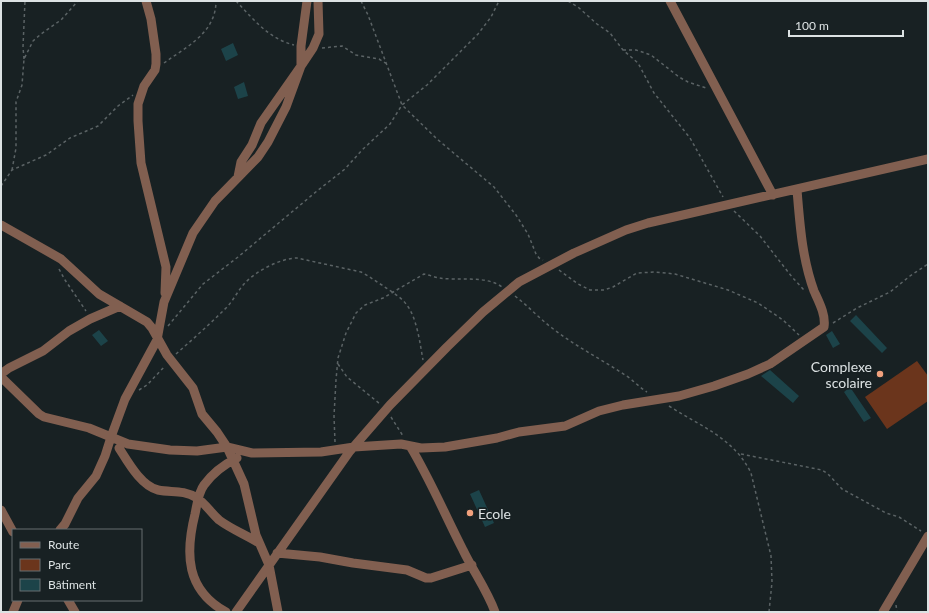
<svg xmlns="http://www.w3.org/2000/svg" width="929" height="613" viewBox="0 0 929 613" font-family="Lato,sans-serif">
	<style>
		.green { fill: #6b351c }
		.building { fill: #1c4349 }
		.lines { fill: none; stroke-linecap: round; stroke-linejoin: round }
		.path { stroke: #5b6365; stroke-width: 1.5; stroke-dasharray: 3 3; stroke-linecap: butt }
		.minor { stroke: #815f50; stroke-width: 9 }
		.poi-dot { fill: #f1a17d; stroke: #182123; stroke-width: 1.5 }
		.labels { text-anchor: middle; dominant-baseline: central; stroke-width: 3.5; stroke-linejoin: round; paint-order: stroke }
		.poi-label { font-size: 14px; fill: #dce2e3; stroke: #182123; text-anchor: end }
	</style>
	<rect width="100%" height="100%" fill="#182123"/>
	<path class="green" d="M917,361L928,376V401L887,429L865,397Z"/>
	<path class="building" d="M233,43L238,55L226,61L221,49Z
		M244,82L248,96L238,99L234,87Z
		M856,315L887,348L882,353L850,321Z
		M99,330L108,341L101,346L92,335Z
		M832,331L840,344L833,348L826,335Z
		M770,370L799,396L793,403L761,376Z
		M850,387L871,418L864,422L844,392Z
		M479,490L494,523L485,527L470,494Z"/>
	<g class="lines">
		<path class="path" d="M236,1C253,19 269,39 294,45
			M361,1L368,15L402,105L437,139L494,187L516,215L528,234L536,254L539,258L543,260
			M568,1L578,7L597,24L610,33L623,50L638,63L654,93L690,138L723,197
			M322,48L342,46L356,55L379,59L387,64
			M623,50H636L651,55L679,77L688,82L706,88
			M24,59L23,47L25,1
			M164,63C186,47 216,33 216,1
			M12,170L16,148V102L22,85L24,59L33,41L41,34L61,20L78,1
			M1,186L12,170L46,155L70,138L98,126L118,106L133,95
			M734,211L760,236L792,277L804,290
			M59,269L65,280L86,311
			M559,270L578,284L590,290H604L613,287L637,273L655,272L675,274L728,290L758,303L783,320L799,335
			M515,296C528,306 539,318 552,328C575,346 601,359 625,375C633,380 639,387 647,392
			M833,323L857,308L890,292L910,276L928,264
			M168,326L203,284L238,257L317,191L345,169L362,150L390,124L402,105L427,85L478,34L491,17L499,1
			M176,354C193,339 210,324 226,308C234,300 238,290 245,283C256,271 281,258 297,258L361,272C369,276 375,281 382,285C390,291 400,296 406,304C417,317 420,344 423,360
			M338,364L347,377L380,404
			M139,390L147,385L165,366
			M669,406C700,426 734,438 751,473L771,556L772,582L769,612
			M391,417L403,436
			M335,442L334,416L336,380L338,358L346,333L356,313L365,305L383,298L424,274C429,275 434,277 439,278C458,281 486,275 502,287
			M741,454L822,470L828,474L842,489L886,513L899,517L921,531
			M896,605L897,612"/>
		<path class="minor" d="M146,1L151,19L156,54V64L155,70L144,86L138,104V121L141,163L166,267L165,293
			M670,1L773,195
			M238,177L241,162L252,145L261,123L301,66V46L307,1
			M1,225L61,259L99,294L147,322L152,328L167,355L193,388L202,414L217,432L227,447L244,484L256,535L269,565L278,612
			M1,374L9,368L43,351L69,331L90,319L120,306
			M1,377L39,414L44,417L89,428L128,444L170,450L197,451L227,447L252,453L321,452L354,447L401,444L421,448L445,447L497,438L519,432L565,426L599,411L623,405L679,396L714,386L748,374L770,364L824,327C826,315 819,302 814,291C802,258 800,225 797,190
			M410,446C430,479 445,515 463,550C473,571 487,590 495,612
			M119,448C128,462 141,486 158,490C172,493 182,489 197,498C205,503 211,513 219,520C231,529 246,535 259,543
			M1,510L13,532
			M60,530L65,524L78,498L96,476L105,456L111,437L125,399L157,340L164,302L193,233L215,201L258,157L268,142L286,107L301,66L313,48L319,34L318,1
			M277,553L320,557L353,563L407,570L426,578H431L472,565
			M68,600L75,612
			M13,612L18,600
			M226,612C186,590 185,554 195,514C197,505 198,493 204,485C212,474 225,464 237,458
			M236,612L350,451L390,405L447,347L483,312L519,282L574,253L626,230L648,223L928,159
			M883,612L928,536"/>
	</g>
	<g class="poi-dot">
		<circle cx="880" cy="374" r="4"/>
		<circle cx="470" cy="513" r="4"/>
	</g>
	<g class="labels">
		<g class="poi-label">
			<text x="872" y="366">Complexe<tspan x="872" dy="16">scolaire</tspan></text>
			<text x="478" y="513" text-anchor="start">Ecole</text>
		</g>
	</g>
	<rect width="929" height="613" fill="none" stroke="#dce2e3" stroke-width="4"/>
	<rect x="12" y="529" width="130" height="72" fill="#182123" stroke="#666e70"/>
	<rect x="20" y="542" width="20" height="6" fill="#815f50" stroke="#666e70"/>
	<text x="48" y="549" font-size="12" fill="#dce2e3">Route</text>
	<rect x="20" y="559" width="20" height="12" fill="#6b351c" stroke="#666e70"/>
	<text x="48" y="569" font-size="12" fill="#dce2e3">Parc</text>
	<rect x="20" y="579" width="20" height="12" fill="#1c4349" stroke="#666e70"/>
	<text x="48" y="589" font-size="12" fill="#dce2e3">Bâtiment</text>
	<path d="M789 30v6h114v-6" fill="none" stroke="#dce2e3" stroke-width="2"/>
	<text x="795" y="30" font-size="12" fill="#dce2e3" stroke="#182123" stroke-width="3" paint-order="stroke">100 m</text>
</svg>
